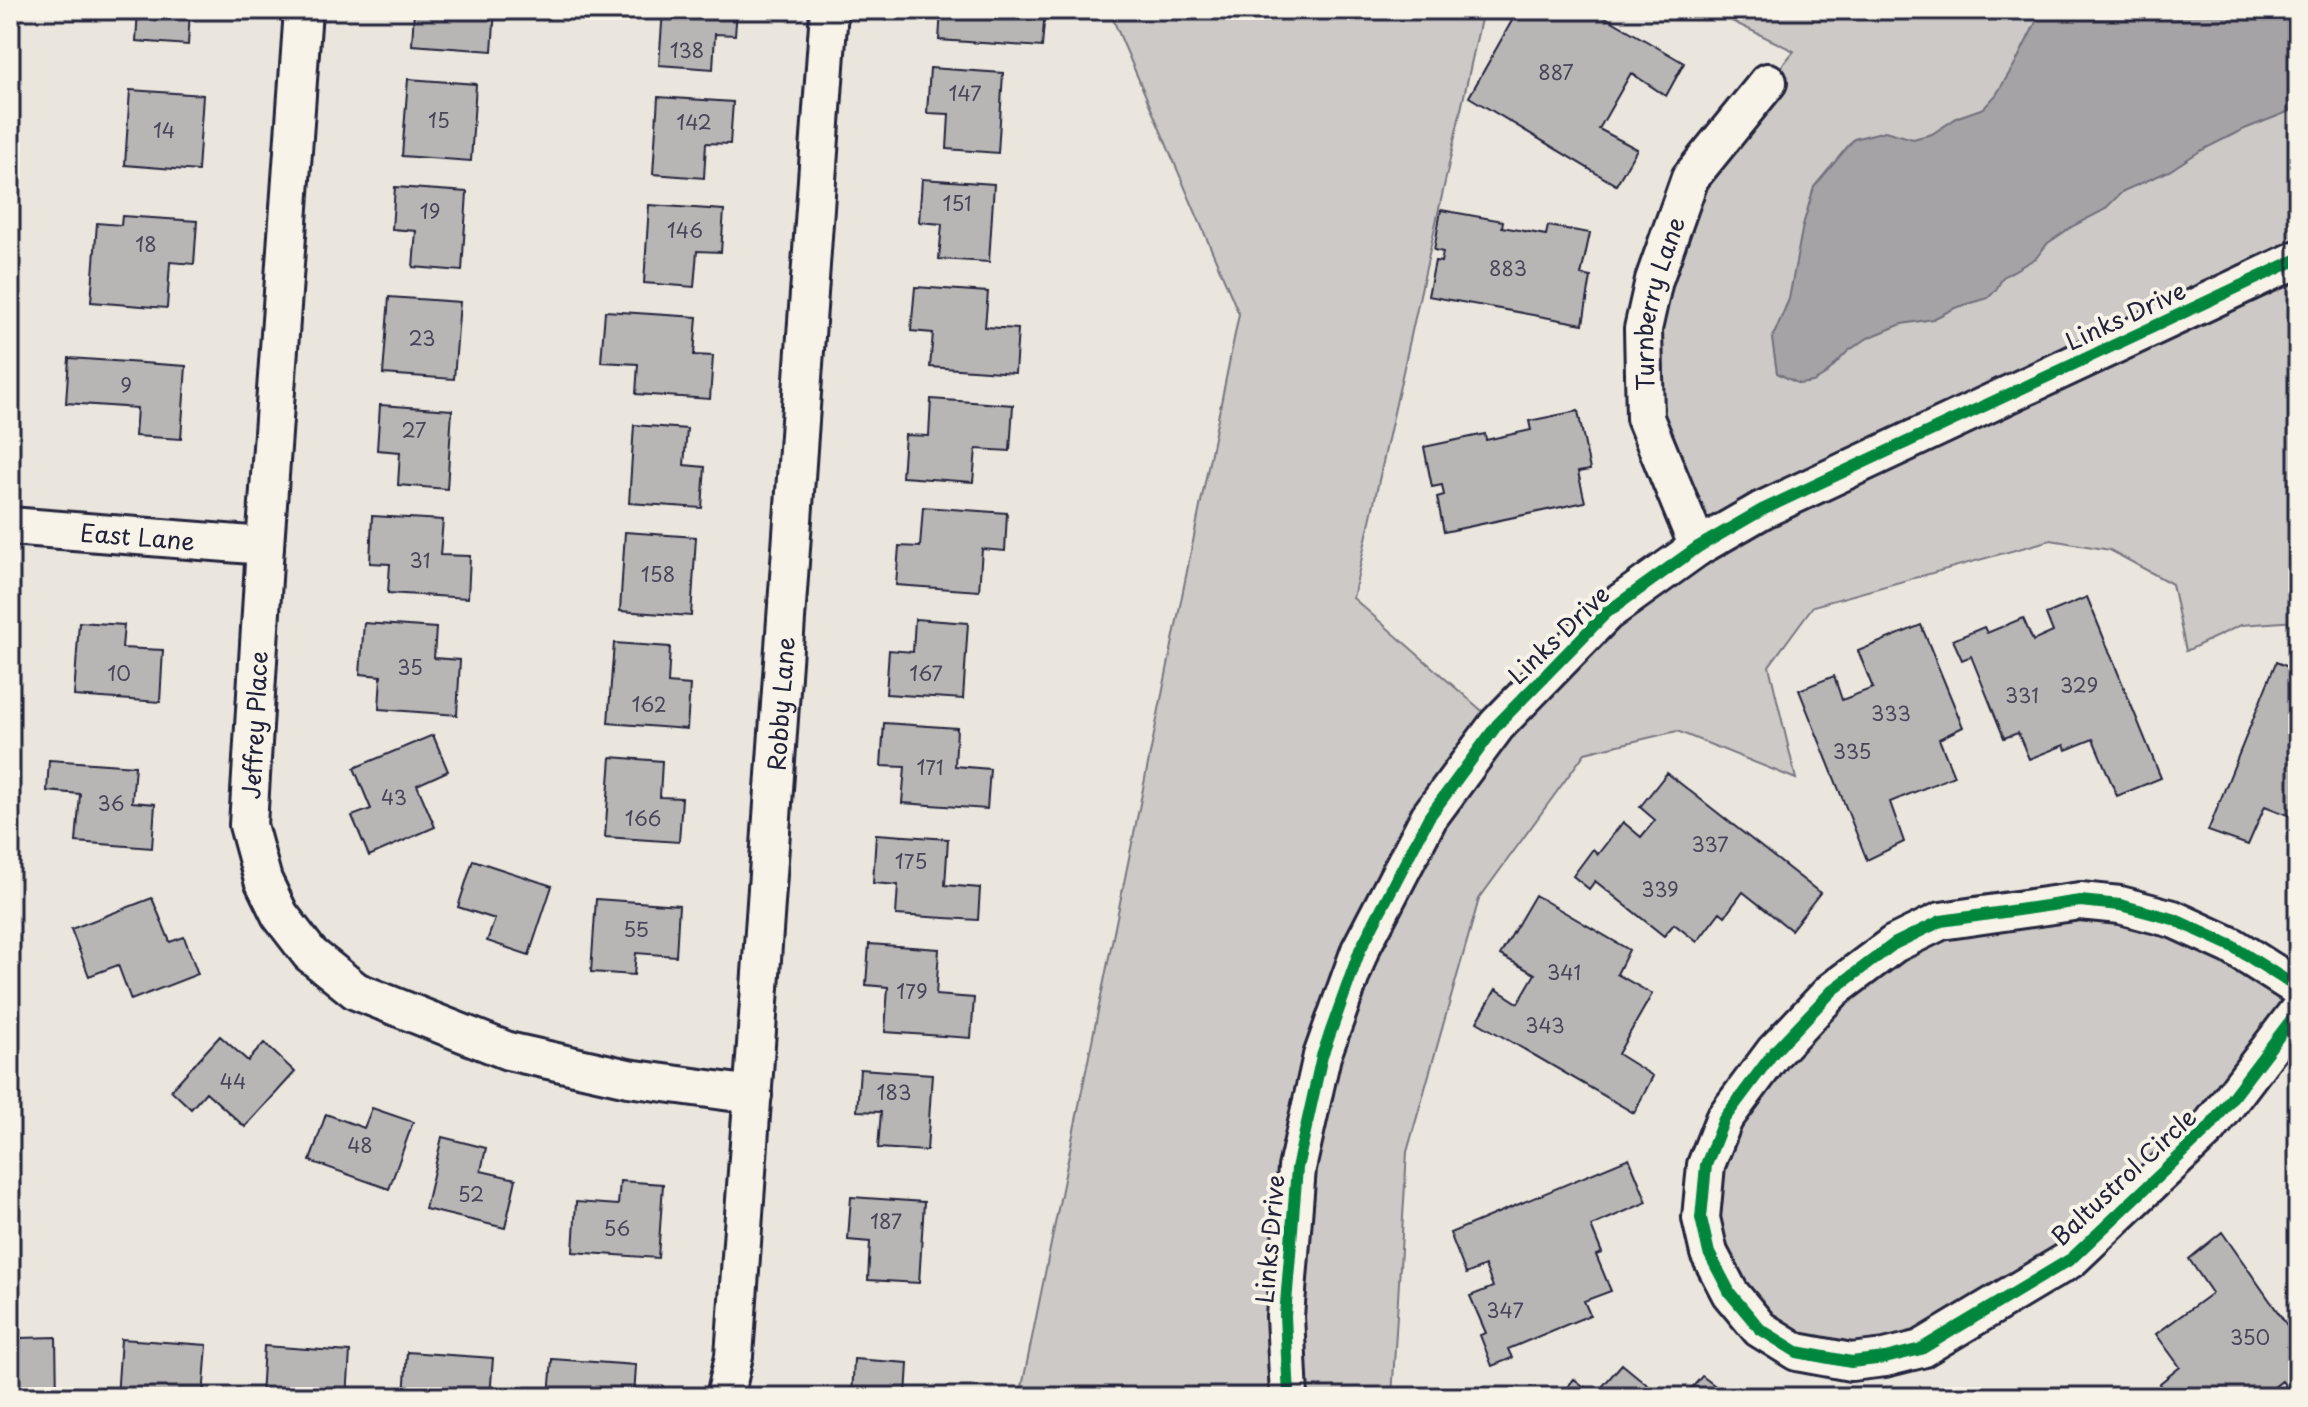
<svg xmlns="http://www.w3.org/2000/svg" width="2308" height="1407" viewBox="0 0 2308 1407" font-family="'Playpen Sans',sans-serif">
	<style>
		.green { fill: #cdc9c6; stroke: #787680; stroke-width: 2 }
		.water { fill: #a6a3a6; stroke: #716f7b; stroke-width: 2 }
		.building { fill: #b8b6b5; stroke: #22223b; stroke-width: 2 }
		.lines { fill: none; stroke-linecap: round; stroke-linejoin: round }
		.minor-casing { stroke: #22223b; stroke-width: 42 }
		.minor { stroke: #f7f3e8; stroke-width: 36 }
		.cycleway-casing { stroke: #f7f3e8; stroke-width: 17 }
		.cycleway { stroke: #00873e; stroke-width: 12 }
		.labels { text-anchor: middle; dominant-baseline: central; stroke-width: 8; stroke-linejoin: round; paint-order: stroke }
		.number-label { font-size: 20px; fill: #48475a }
		.street-label { font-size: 24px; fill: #22223b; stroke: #f7f3e8 }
	</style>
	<rect width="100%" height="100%" fill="#eae6de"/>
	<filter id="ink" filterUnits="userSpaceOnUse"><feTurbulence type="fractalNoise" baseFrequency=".0125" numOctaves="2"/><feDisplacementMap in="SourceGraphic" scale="16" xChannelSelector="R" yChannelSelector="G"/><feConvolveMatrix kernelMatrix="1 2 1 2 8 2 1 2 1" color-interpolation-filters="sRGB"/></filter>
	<g filter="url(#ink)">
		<path class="green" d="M1109,10H1483L1353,598L1497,724L1698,547L1645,418L1643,329L1690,178L1794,51L1709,10H2298V621L2241,625L2186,651L2172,584L2110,550L2051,540L1813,606L1769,666L1796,779L1677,731L1585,753L1479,899L1407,1152L1392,1397H1020L1239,314Z
			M2080,901L2173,919L2298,1011L2071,1259L1851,1362L1730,1293L1706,1165L1724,1119L1894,944Z"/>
		<path class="water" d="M2042,10H2298V108L2242,130L2200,151L2169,171L2123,191L2104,210L2073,226L2048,243L2036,258L2003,277L1996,290L1988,298L1955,308L1933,319L1902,324L1868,338L1848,351L1825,375L1813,382L1799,384L1777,373L1772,339L1789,299L1803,225L1814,187L1854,139L1885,131L1913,139L1932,134L1958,117L1984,108L1996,95L2016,62Z"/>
		<path class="building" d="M138,10H190L188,45L136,41Z
			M414,10H495L492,51L412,45Z
			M663,10H737L735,35L715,34L713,69L659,65Z
			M941,10H1045L1042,47L939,40Z
			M1518,10H1593L1684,63L1666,96L1631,73L1599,129L1637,149L1616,185L1469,97Z
			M930,68L1003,73L998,153L947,149L949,114L927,113Z
			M408,79L476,84L471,161L402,156Z
			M130,90L203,95L198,171L125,165Z
			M658,97L733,102L730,144L706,143L704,178L653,174Z
			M922,179L994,184L989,262L939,259L942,224L919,222Z
			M395,187L467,192L462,271L413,267L416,231L392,229Z
			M649,205L724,210L721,252L697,251L694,287L644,283Z
			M1441,210L1503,221L1502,227L1546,235L1548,226L1590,233L1581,275L1591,277L1583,324L1428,296L1435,261L1441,262L1443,252L1434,250Z
			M122,216L197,221L194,264L170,262L167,308L91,302L97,223L121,225Z
			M915,287L988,292L985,327L1018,329L1015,373L930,367L933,333L911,331Z
			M389,297L460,302L454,379L383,374Z
			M605,311L697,317L694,355L713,356L710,399L636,394L638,364L601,362Z
			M10,350H15L10,388Z
			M69,358L186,366L181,439L135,436L137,408L66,403Z
			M931,399L1013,405L1010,451L976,449L973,482L902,477L905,435L929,436Z
			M380,405L452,410L447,489L398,485L400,452L377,450Z
			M1578,411L1590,470L1578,472L1585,502L1444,532L1437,497L1444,495L1442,485L1432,487L1424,447L1485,434L1486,440L1531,430L1529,421Z
			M634,425L687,429L684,465L705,467L702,508L629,503Z
			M923,507L1007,513L1005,551L982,549L979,591L896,585L899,546L920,547Z
			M372,516L443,520L440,555L470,556L468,598L388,593L390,564L370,563Z
			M625,532L696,537L691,616L620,611Z
			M2087,597L2161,778L2117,796L2093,739L2066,750L2064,745L2029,759L2018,733L2004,738L1971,656L1962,660L1953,640L1984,627L1987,633L2023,618L2033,641L2053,632L2046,614Z
			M915,619L968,623L963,699L886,694L889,650L913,652Z
			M79,622L124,625L122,648L163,650L160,702L74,696Z
			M364,623L436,628L434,658L460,660L457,715L379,709L381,676L360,674Z
			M1921,625L1963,727L1939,739L1954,776L1890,802L1904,842L1867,860L1799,690L1834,676L1842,700L1873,688L1858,651Z
			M614,643L670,647L668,683L690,685L687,729L608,723Z
			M2276,662L2298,671V819L2265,806L2248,845L2208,831Z
			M884,723L957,728L955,766L990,769L987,809L902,803L905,767L881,766Z
			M433,735L448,771L417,785L435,827L369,856L352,816L371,809L354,768Z
			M611,757L662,761L660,797L682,798L679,842L605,837Z
			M49,760L135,766L132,802L155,804L152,848L76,842L80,794L47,791Z
			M1667,773L1820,893L1791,930L1743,892L1725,916L1720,912L1697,942L1674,924L1664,936L1595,881L1589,889L1573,876L1593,849L1598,854L1623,822L1641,837L1655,820L1640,807Z
			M876,834L948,839L945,885L980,888L978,920L896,915L898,885L873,883Z
			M473,860L552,886L529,955L487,941L495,919L458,907Z
			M1535,895L1629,950L1617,974L1652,994L1618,1054L1653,1076L1634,1113L1477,1022L1496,989L1518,1003L1535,974L1500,955Z
			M152,898L170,942L184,937L198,974L131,1000L118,965L89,976L71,929Z
			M596,899L679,905L676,956L636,953L634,975L591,972Z
			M869,944L939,949L936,995L974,998L971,1038L885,1032L888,987L866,985Z
			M220,1036L248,1061L264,1043L295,1072L245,1127L206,1092L191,1109L171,1090Z
			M860,1069L932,1074L927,1151L878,1148L881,1112L857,1111Z
			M372,1108L413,1122L389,1189L310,1161L326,1114L364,1128Z
			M442,1137L486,1148L481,1171L516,1179L505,1228L425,1209Z
			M1629,1158L1647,1202L1591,1226L1602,1253L1596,1255L1611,1291L1584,1301L1590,1315L1508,1349L1512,1358L1492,1366L1480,1335L1486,1333L1470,1296L1493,1287L1485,1266L1466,1274L1450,1233Z
			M620,1181L663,1184L658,1258L573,1252L576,1202L618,1205Z
			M851,1197L924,1202L919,1283L868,1280L870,1242L848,1240Z
			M2222,1232L2298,1341V1397H2293L2282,1381L2261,1397H2169L2159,1384L2180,1367L2156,1334L2212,1293L2189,1259Z
			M10,1307H19L20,1338L56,1337L57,1397H13V1394H10Z
			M121,1339L207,1345L203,1397H117Z
			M264,1346L350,1352L347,1397H261Z
			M407,1352L493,1358L490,1397H404Z
			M552,1359L636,1365L634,1397H549Z
			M854,1359L908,1363L906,1397H852Z
			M1622,1364L1662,1397H1559L1574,1379L1595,1395Z
			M1702,1376L1730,1397H1684Z"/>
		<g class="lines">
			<defs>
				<g id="minor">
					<path d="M303,10L265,546L248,825L263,880L280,915L310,954L356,991L508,1051L628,1078L753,1095"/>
					<path id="s1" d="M10,526L265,546"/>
					<path id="s2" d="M1698,547L1645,418L1643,329L1654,280L1690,178L1768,82"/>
					<path d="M2298,988L2232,946L2173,919L2120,905L2080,901L1941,921L1894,944L1833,990L1774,1052L1724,1119L1706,1165L1701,1218L1709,1253L1730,1293L1760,1329L1797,1352L1851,1362L1885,1358L1921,1349L2071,1259L2209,1128L2298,1011"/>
					<path id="s3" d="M725,1397L734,1356L829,10"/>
					<path d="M1289,1397L1285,1316L1297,1168L1322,1056L1360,950L1429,817L1497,725L1606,613L1698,547L1762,510L2298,259"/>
				</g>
			</defs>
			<use href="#minor" class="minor-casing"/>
			<use href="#minor" class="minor"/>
			<defs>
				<path id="cycleway" d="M2298,988L2232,946L2173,919L2120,905L2080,901L1941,921L1894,944L1833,990L1774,1052L1724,1119L1706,1165L1701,1218L1709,1253L1730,1293L1760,1329L1797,1352L1851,1362L1885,1358L1921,1349L2071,1259L2209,1128L2298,1011
					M1289,1397L1285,1316L1297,1168L1322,1056L1360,950L1429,817L1497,725L1606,613L1698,547L1762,510L2298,259"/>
			</defs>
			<use href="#cycleway" class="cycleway-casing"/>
			<use href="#cycleway" class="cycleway"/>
		</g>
	</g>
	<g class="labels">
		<g class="number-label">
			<text x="687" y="50">138</text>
			<text x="1556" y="72">887</text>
			<text x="965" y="93">147</text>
			<text x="439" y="120">15</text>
			<text x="694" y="122">142</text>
			<text x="164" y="130">14</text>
			<text x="957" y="203">151</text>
			<text x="430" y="211">19</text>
			<text x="685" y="230">146</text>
			<text x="146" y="244">18</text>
			<text x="1508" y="268">883</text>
			<text x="422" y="338">23</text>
			<text x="126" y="385">9</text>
			<text x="414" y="430">27</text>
			<text x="420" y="560">31</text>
			<text x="658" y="574">158</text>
			<text x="410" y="667">35</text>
			<text x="119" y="673">10</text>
			<text x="926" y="673">167</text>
			<text x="2079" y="685">329</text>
			<text x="2022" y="695">331</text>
			<text x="649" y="704">162</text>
			<text x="1891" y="713">333</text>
			<text x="1852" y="751">335</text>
			<text x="930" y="767">171</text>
			<text x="394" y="797">43</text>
			<text x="111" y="803">36</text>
			<text x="643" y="818">166</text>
			<text x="1710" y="844">337</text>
			<text x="911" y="861">175</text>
			<text x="1660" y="889">339</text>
			<text x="636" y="929">55</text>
			<text x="1564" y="972">341</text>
			<text x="912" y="991">179</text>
			<text x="1545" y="1025">343</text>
			<text x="233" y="1081">44</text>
			<text x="894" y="1092">183</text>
			<text x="360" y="1145">48</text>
			<text x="471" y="1194">52</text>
			<text x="886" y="1221">187</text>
			<text x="617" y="1228">56</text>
			<text x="1505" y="1310">347</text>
			<text x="2250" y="1337">350</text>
		</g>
		<g class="street-label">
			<text stroke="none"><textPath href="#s2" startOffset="256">Turnberry Lane</textPath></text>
			<text transform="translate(2125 315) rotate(-25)">Links Drive</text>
			<text stroke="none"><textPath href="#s1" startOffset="128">East Lane</textPath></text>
			<text transform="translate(1558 634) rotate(-44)">Links Drive</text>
			<text stroke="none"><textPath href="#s3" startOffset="696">Robby Lane</textPath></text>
			<text transform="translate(254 725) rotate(-87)">Jeffrey Place</text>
			<text transform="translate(2123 1176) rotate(-43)">Baltustrol Circle</text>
			<text transform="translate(1269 1239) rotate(-85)">Links Drive</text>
		</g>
	</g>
	<rect width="2308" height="1407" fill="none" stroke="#f7f3e8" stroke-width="40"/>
	<rect x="20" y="20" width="2268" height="1367" fill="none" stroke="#22223b" stroke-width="3" filter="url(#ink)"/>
</svg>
